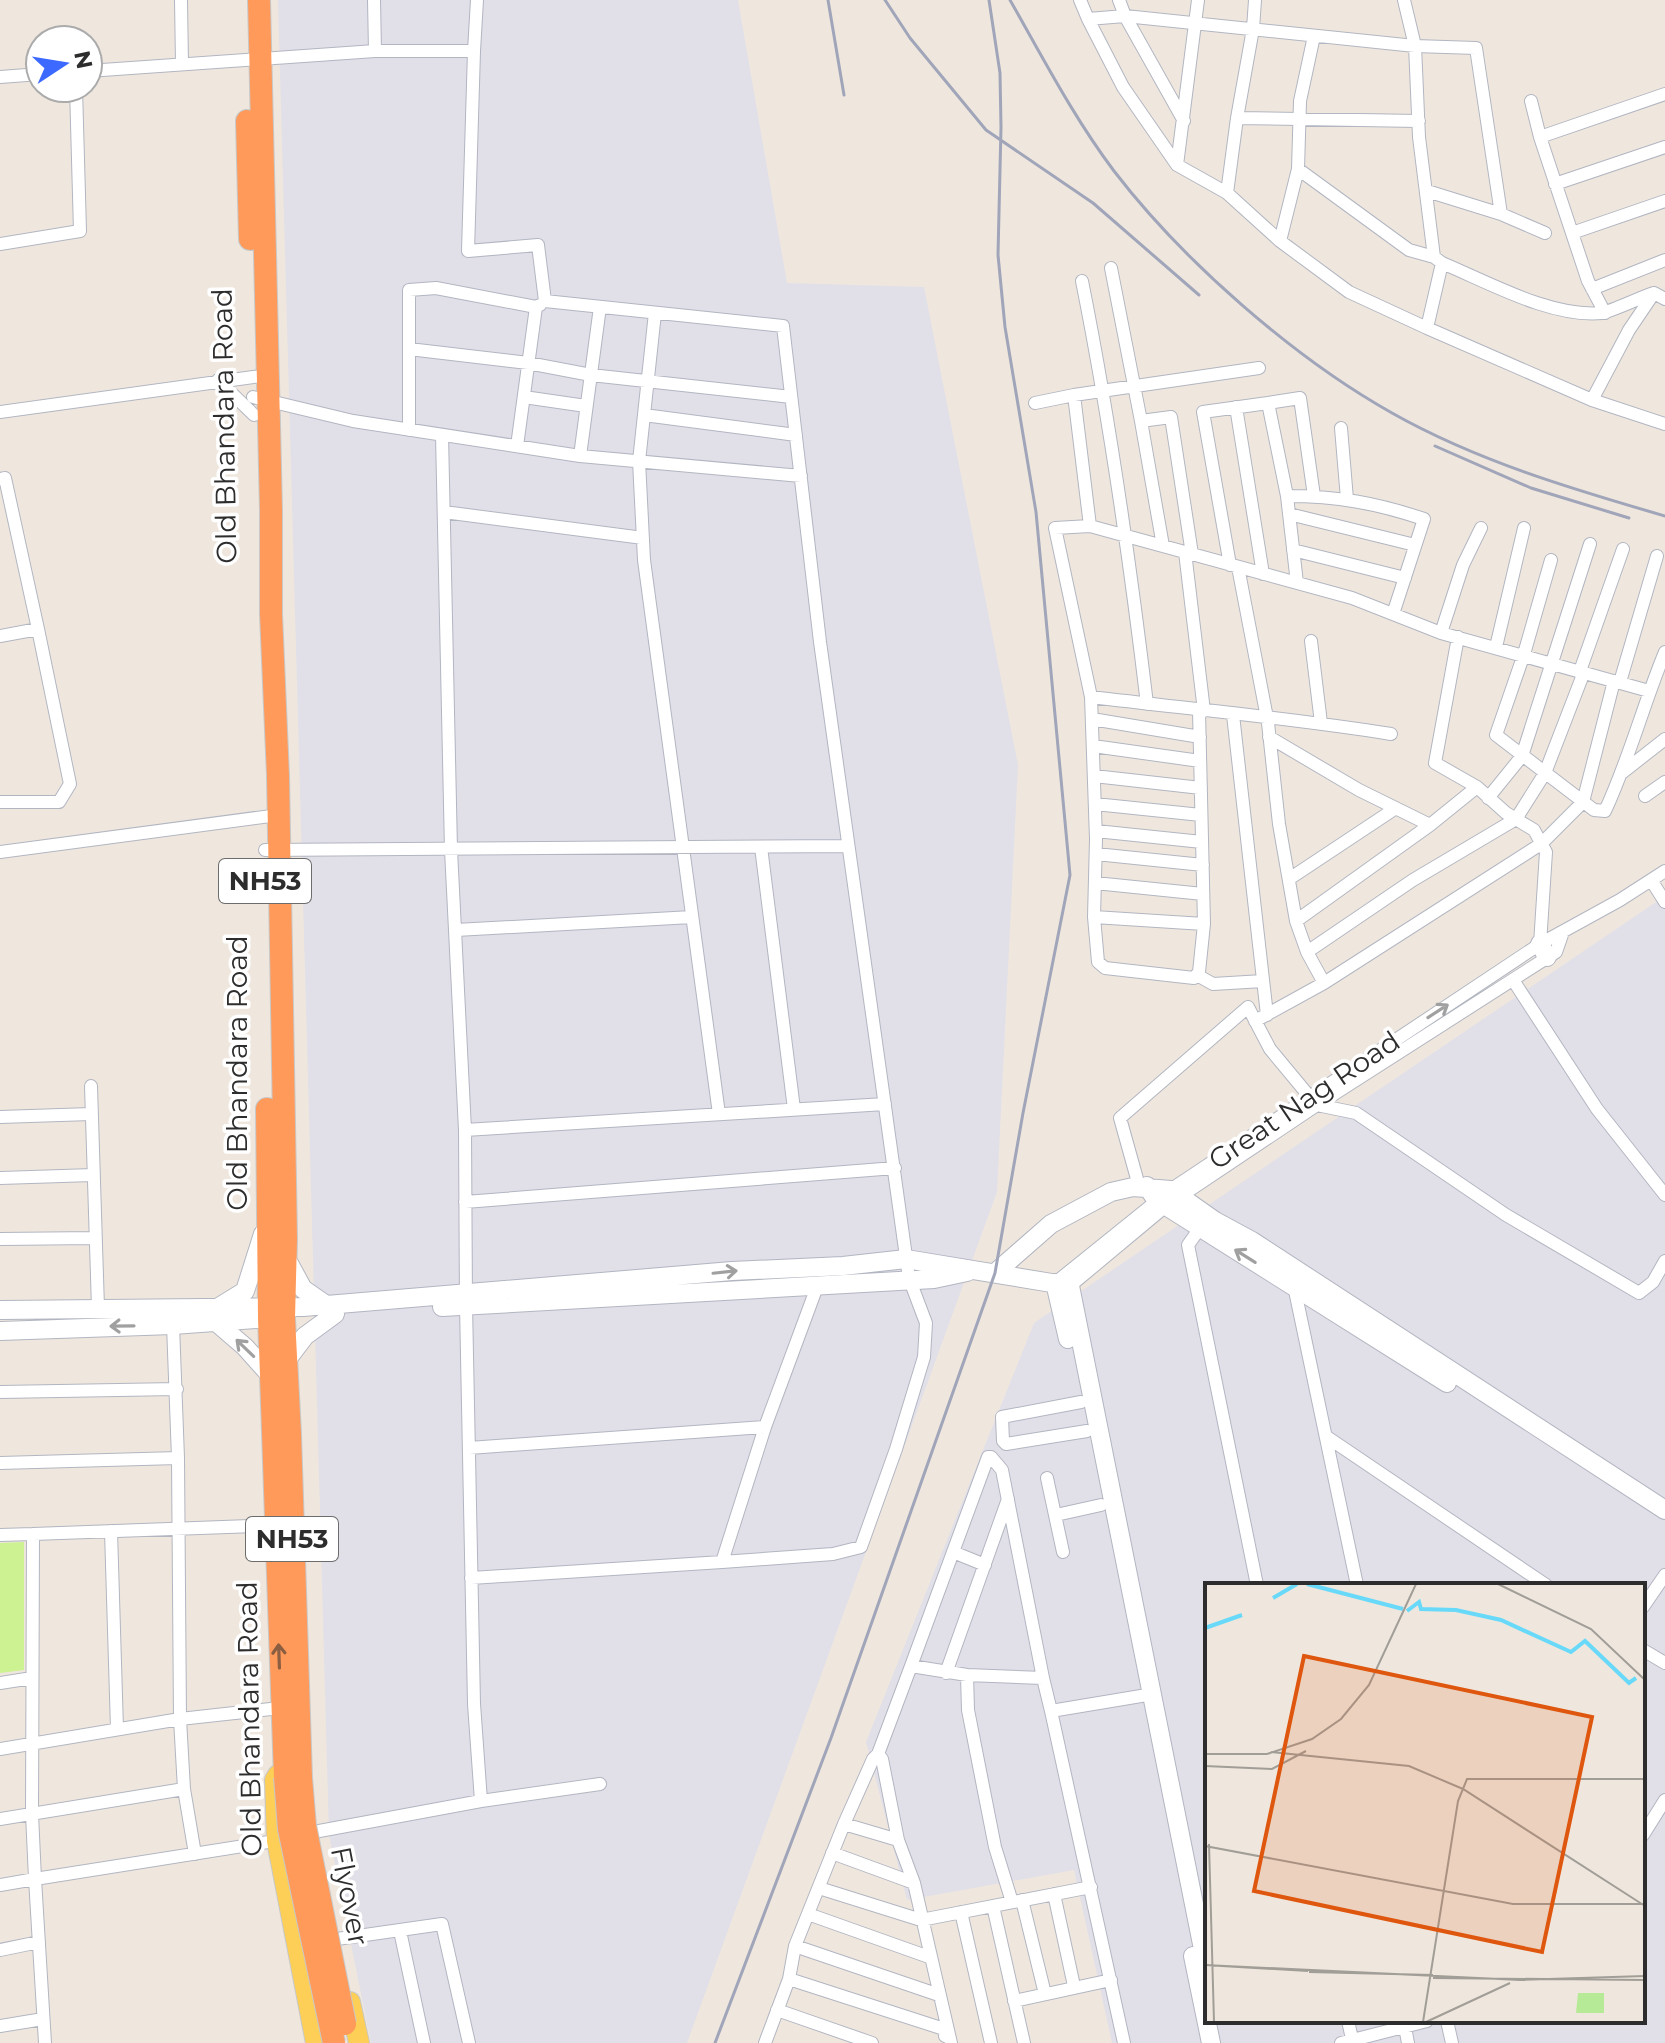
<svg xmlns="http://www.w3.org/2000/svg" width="1665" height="2043" viewBox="0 0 1665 2043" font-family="Montserrat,sans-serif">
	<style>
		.industrial { fill: #e1dfe8; fill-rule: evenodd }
		.pitch { fill: #cdf292 }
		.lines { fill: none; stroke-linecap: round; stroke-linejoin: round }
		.street-casing { stroke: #b2b6c1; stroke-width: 14 }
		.secondary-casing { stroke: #b2b6c1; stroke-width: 20 }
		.primary-casing { stroke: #c8c8c8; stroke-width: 22 }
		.highway-casing { stroke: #c8c8c8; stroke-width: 24 }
		.street { stroke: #fff; stroke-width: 12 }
		.secondary { stroke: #fff; stroke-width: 18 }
		.primary { stroke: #fdcf56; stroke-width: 20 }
		.highway { stroke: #ff9a5a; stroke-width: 22 }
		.rail { stroke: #a0a5b9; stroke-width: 3 }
		.highway-bridge-casing { stroke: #c8c8c8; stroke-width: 24; stroke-linecap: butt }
		.highway-bridge { stroke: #ff9a5a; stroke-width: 22 }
		.oneway { stroke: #a0a0a0 }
		.oneway2 { stroke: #8c5e41 }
		.labels { text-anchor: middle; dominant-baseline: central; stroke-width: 7; stroke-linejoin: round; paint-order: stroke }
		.shield { fill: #fff; stroke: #6c6c6c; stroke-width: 2 }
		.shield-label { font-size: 26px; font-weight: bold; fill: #2d2d2d }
		.street-label { font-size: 28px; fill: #2d2d2d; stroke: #fff }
		.inset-river { fill: none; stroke: #69d9f9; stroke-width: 4 }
		.inset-road { fill: none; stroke: #a19d97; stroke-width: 2 }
		.view { fill: #df570e; fill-opacity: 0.15; stroke: #df570e; stroke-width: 4 }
		.inset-edge { fill: none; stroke: #2d2d2d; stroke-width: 4 }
	</style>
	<rect width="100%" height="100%" fill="#efe7de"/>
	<path class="industrial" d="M278,0H738L787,283L924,287L1018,765L997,1192L687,2043H371L329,1835Z
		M1665,896V2043H1112L1074,1870L907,1900L866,1742L1034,1323ZM1207,1585H1643V2021H1207Z"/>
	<path class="pitch" d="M24,1542V1670L0,1673V1543Z"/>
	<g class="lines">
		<defs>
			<path id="street" d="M181,0L182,64
				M374,0L375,51
				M1080,0L1088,19
				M1119,0L1125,16L1415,46L1476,48L1501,214
				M1255,0L1253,29L1237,118L1227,193L1280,241L1349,292L1427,328
				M1404,0L1415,46L1419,137L1434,257
				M1314,36L1300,101L1298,169L1409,250L1434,257L1442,263C1488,282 1551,318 1602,313C1612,311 1641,297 1654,293L1665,299
				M474,51L477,0
				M88,71L375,51H474L468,251L538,245L545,301L783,326L820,642L909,1278L926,1323L924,1357L896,1449L861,1547L833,1554L722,1562
				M0,77L40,74
				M1531,101L1540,137
				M1237,118L1419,121
				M1184,121L1125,16L1088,19L1123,87L1177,165L1227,193
				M1177,165L1198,0
				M1555,184L1665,147
				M1427,191L1501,214L1545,233
				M1572,233L1665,201
				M1280,241L1298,169
				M0,244L80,231L76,88
				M1442,263L1427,328L1592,400L1629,330L1654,293
				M1111,268L1141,421L1163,546
				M1082,281C1110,421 1130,562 1147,704
				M1592,289L1665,260
				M655,313L639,461L644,560L719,1114
				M1605,313L1588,281L1540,137L1665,94
				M409,349L528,363L591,375L791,397
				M1259,368L1074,395L1090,526L1352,598L1441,633L1649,691
				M218,380L254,415
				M253,397L353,421L580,456L801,476
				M524,397L586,406
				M1592,400L1665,424
				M1035,403L1074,395
				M1236,407L1263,574
				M0,412L268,375
				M644,415L796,435
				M1141,421L1171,417L1192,554
				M1341,428L1347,499
				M409,430V290L436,288L536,307
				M517,446L536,307L540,305
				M580,456L600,307
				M0,479L5,478L38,629
				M1287,496L1268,403L1300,398L1314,496
				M444,512L643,538
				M1289,514L1415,545
				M1090,526L1055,528L1091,697C1191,709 1291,718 1391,734
				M1293,550L1405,578
				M1185,552L1204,711
				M1551,560L1524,654L1496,735L1594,810L1605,811C1629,760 1643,705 1665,652
				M1230,565L1203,412L1268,403
				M1238,567L1268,723L1279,824L1296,921L1307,952L1324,983
				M1297,583L1287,496C1337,496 1376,503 1424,519L1393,614
				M1441,633L1463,565L1481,528
				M0,636L38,629L70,784L59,802H1
				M1458,637L1435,763L1477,787L1506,813L1534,830L1546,852L1540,944
				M1311,641L1321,723
				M1496,647L1524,528
				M1580,671L1623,549
				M1620,682L1657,556
				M1091,697L1096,839L1094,917L1098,962L1105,968L1194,978L1199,972L1204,924L1199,711
				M1233,715L1267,1015
				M1092,719L1200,737
				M1269,737L1359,790L1430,825
				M1093,746L1200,761
				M1623,772L1665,739
				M1094,776L1201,788
				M1645,796L1665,782
				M1488,798L1522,756L1590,544
				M1095,804L1201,815
				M1096,831L1202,842
				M761,847L794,1109
				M265,850L848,846
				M0,852L278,815
				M1096,854L1203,865
				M1289,879L1396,808
				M1651,880L1665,902
				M1095,883L1203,894
				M1094,917L1204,924
				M1296,921L1430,825L1477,787
				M456,930L692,917
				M1307,952L1413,880L1516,819L1545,773L1584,672
				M1197,975L1213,984L1263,981
				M1513,980L1597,1109L1665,1195
				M1255,1021L1324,983L1541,844L1583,802L1614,681
				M91,1086L98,1308
				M1317,1105L1356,1113L1506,1215L1639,1293L1653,1282L1665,1261
				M0,1117L91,1114
				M465,1130L885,1104
				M0,1178L93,1175
				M1139,1186L1120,1118L1248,1007L1270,1049L1309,1096
				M465,1202L895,1168
				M1200,1228L1188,1245L1257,1585
				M0,1239L95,1238
				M1055,1283L1173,1188L1540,944L1620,900L1665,871
				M1070,1286L1166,1206L1317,1105L1556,952L1563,932
				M1294,1286L1357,1585
				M173,1325L178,1458
				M0,1392L177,1389
				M1081,1402L1002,1417L1003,1441L1006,1444L1087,1431
				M1327,1437L1546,1585
				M469,1448L765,1427
				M0,1463L178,1458L180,1719L280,1708
				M1047,1478L1063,1552
				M1056,1515L1101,1505
				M111,1531L117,1729
				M0,1535L33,1534
				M953,1552L985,1565
				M471,1578L722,1562L765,1427L818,1284
				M1643,1607L1665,1575
				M1643,1650L1665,1663
				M911,1666L988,1457H991L1002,1470L1043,1678
				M946,1673L1008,1499
				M967,1675L968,1710L995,1847L1012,1902
				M0,1683L32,1678
				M1051,1711L1124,2043
				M0,1749L180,1719L184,1789L0,1819
				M878,1754L911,1666L967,1675L1043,1678L1051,1711L1153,1694
				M184,1789L195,1854
				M481,1801L600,1784
				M844,1824L873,1759L878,1754L882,1759L898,1840L914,1883L951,2043
				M303,1834L481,1801L474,1704L466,1305L465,1130L451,850L442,435
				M1643,1835L1665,1800
				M832,1853L914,1883
				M0,1885L35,1879L32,1814L33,1534L280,1525
				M819,1888L921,1920L1091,1887
				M1054,1894L1074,1986
				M1022,1900L1045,1994
				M993,1906L1024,2043
				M961,1912L991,2043
				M808,1914L929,1957
				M400,1931L424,2043
				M337,1939L442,1924L469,2043
				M795,1946L939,1995
				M0,1950L39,1942
				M789,1979L947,2030L945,2036
				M1014,2001L1111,1980
				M777,2010L872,2043
				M1348,2021L1353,2043
				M1447,2021L1452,2043
				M0,2026L43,2019
				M1405,2027L1408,2043
				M45,2043L35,1879L281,1840
				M765,2043L789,1979L795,1946L844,1824L898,1840
				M1341,2043L1427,2021"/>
			<path id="secondary" d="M1540,944L1547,957
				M1147,1186L1156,1200L1166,1206L1447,1383
				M285,1256L303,1289L326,1305
				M995,1273L1051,1224L1111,1192L1133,1187L1171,1190L1215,1221L1252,1241L1665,1510
				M1055,1283L1068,1339
				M219,1307L245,1291L263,1234
				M442,1307L934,1279L967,1272
				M0,1310L303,1307L732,1271L843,1266L906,1259L1070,1286L1207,1969
				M216,1322L245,1347L271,1376
				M0,1331L173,1325L257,1319
				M286,1361L305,1336L335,1314
				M1193,1956L1211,2043"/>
			<path id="primary" d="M278,1775L275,1780L277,1841L316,2043
				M350,2002L359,2043"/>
			<path id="highway" d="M259,0L271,510V614L278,776L286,1239L284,1318L290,1434L301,1778
				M247,121L250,239
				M267,1109L269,1318L285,1777"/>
		</defs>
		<use href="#street" class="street-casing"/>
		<use href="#secondary" class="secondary-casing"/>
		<use href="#primary" class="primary-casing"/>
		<use href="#highway" class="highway-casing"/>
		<use href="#street" class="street"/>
		<use href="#secondary" class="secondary"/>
		<use href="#primary" class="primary"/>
		<use href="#highway" class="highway"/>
		<path class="rail" d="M828,0L844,95
			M885,0L910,38L986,130L1093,203L1199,295
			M1010,0C1043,58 1074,118 1114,171C1183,261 1294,358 1392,413C1477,461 1572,489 1665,516
			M1435,446L1531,488L1629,518
			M715,2043L831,1738L995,1273L1023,1113L1070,875L1036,512L1005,327L998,255L1001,127L1000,73L989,0"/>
		<defs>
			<path id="highway-bridge" d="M285,1777L289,1829L334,2043
				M301,1778L305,1826L345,2024"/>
		</defs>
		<use href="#highway-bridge" class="highway-bridge-casing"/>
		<use href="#highway-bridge" class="highway-bridge"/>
	</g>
	<defs><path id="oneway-shaft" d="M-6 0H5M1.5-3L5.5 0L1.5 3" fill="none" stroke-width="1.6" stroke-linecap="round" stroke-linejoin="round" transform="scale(2)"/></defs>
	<g class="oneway">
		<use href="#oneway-shaft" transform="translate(1438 1011) rotate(-33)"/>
		<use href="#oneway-shaft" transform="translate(1245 1256) rotate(-148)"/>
		<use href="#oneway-shaft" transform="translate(725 1272) rotate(-6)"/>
		<use href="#oneway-shaft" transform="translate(122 1326) rotate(179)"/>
		<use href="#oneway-shaft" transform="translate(245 1348) rotate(-136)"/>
	</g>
	<use class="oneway2" href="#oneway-shaft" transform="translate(279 1656) rotate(-92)"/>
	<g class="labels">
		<g class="shield">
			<rect x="219" y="859" width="92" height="44" rx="6"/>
			<rect x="246" y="1517" width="92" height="44" rx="6"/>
		</g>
		<g class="shield-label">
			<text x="265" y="881">NH53</text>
			<text x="292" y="1539">NH53</text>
		</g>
		<g class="street-label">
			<text transform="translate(224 426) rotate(-91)">Old Bhandara Road</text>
			<text transform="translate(237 1073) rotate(-90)">Old Bhandara Road</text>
			<text transform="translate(1304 1100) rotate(-34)">Great Nag Road</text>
			<text transform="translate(249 1719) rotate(-91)">Old Bhandara Road</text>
			<text transform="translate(350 1896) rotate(79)">Flyover</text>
		</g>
	</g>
	<g transform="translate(1205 1583)">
		<rect width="440" height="440" fill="#efe7de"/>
		<path d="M373,410H399V430H371Z" fill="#b7ea97"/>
		<path class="inset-river" d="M102,1L198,26M68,15L92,1M202,28L214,19L216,26L251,27L296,37L366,69L380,58L424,100L431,95M0,45L37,32"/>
		<path class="inset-road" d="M293,1L386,46L440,97M66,169L204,183L258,206L440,323M0,171H62L107,156L136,136L164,102L211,1M0,183L67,186L101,168M4,261L9,439M0,263L308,321H440M0,382L103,388M0,382L315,397L440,393M104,389L228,392M228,395L440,397M218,439L253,218L262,196H440M221,439L305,400"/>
		<path class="view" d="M99,73L387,134L337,369L49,308Z"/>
		<rect width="440" height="440" class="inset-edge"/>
	</g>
	<g transform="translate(64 64) rotate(78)"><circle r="38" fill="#ffffff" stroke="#ababab" stroke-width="2"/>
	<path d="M0-6L14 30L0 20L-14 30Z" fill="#3c69ff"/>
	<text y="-12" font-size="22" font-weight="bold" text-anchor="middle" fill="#2d2d2d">N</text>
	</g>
</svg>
